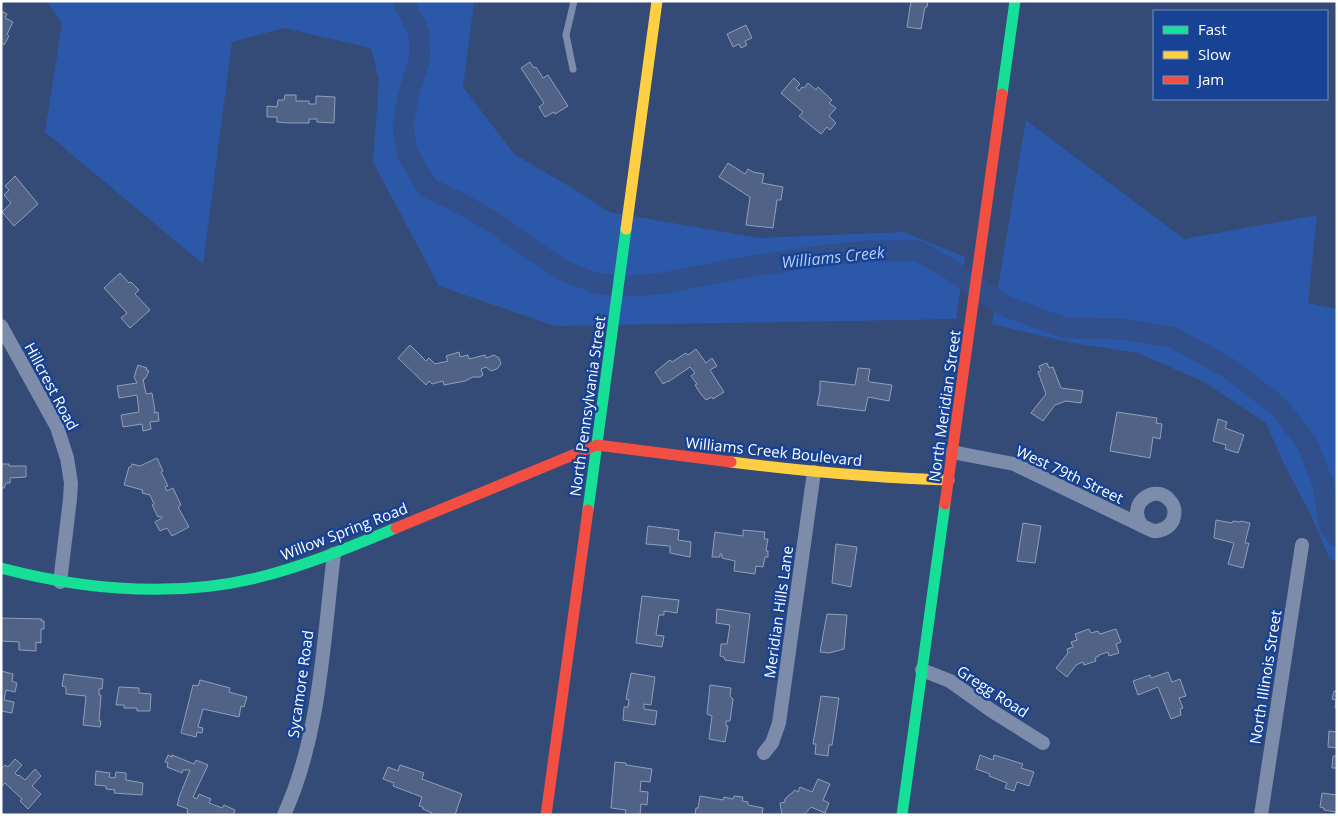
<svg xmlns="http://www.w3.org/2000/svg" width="1338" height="816" viewBox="0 0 1338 816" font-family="'Open Sans',sans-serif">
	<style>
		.green { fill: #2c58aa }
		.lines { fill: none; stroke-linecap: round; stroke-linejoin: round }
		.river { stroke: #314f8a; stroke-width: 21 }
		.building { fill: #506285; stroke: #919fb8 }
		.lane { stroke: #7c8caa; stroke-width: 7 }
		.street { stroke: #7c8caa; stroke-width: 14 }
		.fast { stroke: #16e098; stroke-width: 11 }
		.slow { stroke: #ffcf43; stroke-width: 11 }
		.jam { stroke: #f24e42; stroke-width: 11 }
		.labels { text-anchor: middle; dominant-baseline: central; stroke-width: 5; stroke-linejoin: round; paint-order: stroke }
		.street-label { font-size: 15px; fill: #fff; stroke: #184293 }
		.water-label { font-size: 16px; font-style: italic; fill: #b4ccf7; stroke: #184293 }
	</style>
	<rect width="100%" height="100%" fill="#344b77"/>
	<path class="green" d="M47,1H474L463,87L514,154L572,188L609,212L758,238L904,232L965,257L956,319L555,326L439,286L373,162L379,80L371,48L284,28L232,42L203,264L45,132L62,24Z
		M1026,120L1184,239L1317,215L1308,303L1337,309V561L1330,559L1309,511L1283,462L1266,423L1204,382L1138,353L1073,343L992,324Z"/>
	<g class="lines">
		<path class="river" d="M403,1L419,33L420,57L408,97L403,126L407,153L428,188L458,202L495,223L532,250L566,272L599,284L633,286L664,283L736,269L805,258L864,251H918L950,269L1005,306L1065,328L1122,329L1172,337L1227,367L1278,406L1307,443L1323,484L1329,526L1337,536"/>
	</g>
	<path class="building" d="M911,1H928L927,7H925L921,29L907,27Z
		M1,11L7,14L5,18L13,22L7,34L9,36L4,45L1,43Z
		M746,25L752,38L745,41L747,45L741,48L739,44L733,47L727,34Z
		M530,62L534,68L536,67L543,78L548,75L568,106L555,114L554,112L545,117L539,107L544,103L521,68Z
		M794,78L800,84L796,88L799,91L802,87L804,88L808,83L816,90L818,87L832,100L829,103L836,108L829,116L836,123L830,130L827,127L821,134L799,116L803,112L781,93Z
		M285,95H296V101H309V104H316V96L335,97L334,123L317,122V119H309V123H288L277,122V117H267V106L277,107L278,100H284Z
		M728,163L745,174L748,169L753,172L764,174L762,183L783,187L781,200H777L773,228L746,225L750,197L719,177Z
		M15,176L38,204L14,226L2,212L11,203L4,195L9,190L5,186Z
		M120,273L129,283L131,282L139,290L135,294L150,310L130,328L121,318L127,313L104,288Z
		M410,345L426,361L429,358L435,364L448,361L446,356L459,352L460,357L468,355L469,359L485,355L486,358L494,355L499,358L501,364L497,369L491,371L486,367L481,369L483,375L480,377H473L465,381L444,385L443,381L432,384L429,381L426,385L398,358Z
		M696,349L706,363L712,358L717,366L710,370L724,392L713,399L712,397L706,400L700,393L695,385L697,384L691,376L695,373L690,367L668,382V381L663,384L655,372L670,360L672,362L686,353L688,355Z
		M1047,363L1049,368L1053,367L1061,388L1083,391L1081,403L1066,401L1055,405L1043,421L1031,413L1046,394L1038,372L1041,371L1039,366Z
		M138,365L147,368L146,370L149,371L145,379H143L146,394L152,393L155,411L154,413L158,412L159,421L150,422L151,429L143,431L142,424L123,427L121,415L139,412L137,395L119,398L117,386L137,383L134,377Z
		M858,368L870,369L868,380L870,382L892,385L889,401L868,397L865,411L817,405L820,391V381L855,385Z
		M1117,412L1157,418L1156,423L1162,424L1160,439L1153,437L1150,458L1110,451Z
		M1218,419L1227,422L1225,428L1244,435L1238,453L1225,449L1226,445L1213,441Z
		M157,458L163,471L161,472L168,486L165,487L167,491L173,488L181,505L178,507L189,527L172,536L167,528L160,531L155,522L162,518L161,516L158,517L152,505L154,504L150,495L142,493L143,490L124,485L129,467H131L132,464L140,466Z
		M1,464H9V466H26V477L10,478V483H6L4,488H1Z
		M1216,520L1232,523L1233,521L1240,522L1241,521L1250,523L1245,543H1249L1243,568L1228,564L1234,543L1214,538Z
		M1023,523L1041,526L1035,563L1017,561Z
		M648,526L679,530L678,540L691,542L690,557L670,553V546L646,544Z
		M743,530L765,532L764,539H768L766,551H768V557H765L763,567L756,566L755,574L734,571L735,561L722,558V554H720V557H712L715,532L743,536Z
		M836,544L857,547L851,587L832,583Z
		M642,596L679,600L677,613L664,611V615H659L656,635L664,636L662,647L636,643Z
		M717,609L750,614L744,663L725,660L724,657L720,656L721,644H727L730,625L716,623Z
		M827,614L847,615L844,649L829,653L820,652Z
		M1,618L42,619L41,621H44V629H41V643L36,642V651L19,650V642L1,641Z
		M1089,629L1091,633L1098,631L1100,634L1116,629L1121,642L1116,644L1119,653L1109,656L1108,652L1099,655V656L1095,658L1096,661L1084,665L1083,662L1076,665L1067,677L1056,668L1068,653L1067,649L1073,647L1071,642L1077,640L1075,634Z
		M1,671L13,674L12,681L17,683L15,692L6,690L4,700L14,702L12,713L1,711Z
		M1168,672L1172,682L1180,679L1186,696L1179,698L1183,708L1180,709L1181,715L1171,719L1158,687L1138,695L1133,681L1150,675L1151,678Z
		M631,673L655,677L651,705L644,704V709L657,711L655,725L623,720L624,707H628L629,700L626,699Z
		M64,674L103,679L102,689H99V695H101L99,721H101L100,727L83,725L86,696L66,694V687L62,686Z
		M200,680L230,688L229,692L247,697L244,707L241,706L239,717L203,709L198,727L203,728L202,733L197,732L196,737L181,733L193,685L198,686Z
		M710,685L731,688L730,696L733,699L730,721H726V726H728L725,742L709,739L712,716L707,714Z
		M119,687L139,688V693L151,694L150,711H137V708H124V705H116Z
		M1334,691H1337V708H1335L1336,700L1332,699Z
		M821,696L839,698L832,745H829L828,756L815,754L816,744H813Z
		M1329,731L1337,732V748L1328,747Z
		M168,755L172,757V755L194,764L196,760L208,765L193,797L197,799L199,794L211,799L209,803L222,808L224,805L235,810L233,815H192L187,813L188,809L177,805L179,800H178L190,770H183L182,773L167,767L168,763L165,762Z
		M980,755L993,760L994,755L1023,764L1021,768L1034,772L1029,786L1017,782L1014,791L1005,788L1007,783L989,776L990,774L976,769Z
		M1333,756H1337V768H1332Z
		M15,759L22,765L15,773L18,776L19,775L25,780L35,769L41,776L32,786L41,794L28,809L20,801L22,799L5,783L1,787V769L5,765L8,767Z
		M615,762L626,763V765L652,769L650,782L641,781L640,791L648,792L647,805L641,804L640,815H625L626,810L611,808Z
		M400,765L424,773L422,779L462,794L455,815H431L432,813L423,809V807L419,806L422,797L393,786L394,783L383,779L388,767L398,771Z
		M96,771L110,773L109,777L115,778L116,772L126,773V780L143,783L142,795L114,793L115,790L106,789V786L95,785Z
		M818,779L830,784L823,800L829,803L825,813L811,807L804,815H782L780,803L785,802V799L795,790L798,792L800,787L812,792Z
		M1322,793L1337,795V815H1335L1336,812L1324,810V808L1320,807Z
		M700,796L723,800L724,797L733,799L734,796L743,797L742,801L748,802V805L763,808L762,815H695L696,808H698Z"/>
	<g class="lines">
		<path class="lane" d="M573,69L566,35L574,1"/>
		<path class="street" d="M1,326L57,427L67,458L71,483L70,499L60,582
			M952,452L1014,464L1153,531C1162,531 1169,528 1173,520C1175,514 1175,507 1171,502C1156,481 1125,504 1142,526
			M922,670L950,681L992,711L1043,743
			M764,753L772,743L779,723L814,472
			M284,815C321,733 323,642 334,554
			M1261,815L1302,545"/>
		<path class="fast" d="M1002,94L1015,1
			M588,510L626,229
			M1,568C85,590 171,598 256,578C305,566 350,547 396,528
			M902,815L945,504"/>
		<path class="slow" d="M626,229L657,1
			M731,462C803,471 876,478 949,480"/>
		<path class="jam" d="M945,504L1002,94
			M396,528L597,445L731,462
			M546,815L588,510"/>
	</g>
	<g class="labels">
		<g class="street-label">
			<text transform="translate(52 386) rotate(62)">Hillcrest Road</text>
			<text transform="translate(587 406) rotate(-82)">North Pennsylvania Street</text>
			<text transform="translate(944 406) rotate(-82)">North Meridian Street</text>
			<text transform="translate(774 451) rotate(6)">Williams Creek Boulevard</text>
			<text transform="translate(1070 474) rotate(25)">West 79th Street</text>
			<text transform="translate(344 531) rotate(-21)">Willow Spring Road</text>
			<text transform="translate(778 612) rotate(-82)">Meridian Hills Lane</text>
			<text transform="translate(1265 677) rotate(-81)">North Illinois Street</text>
			<text transform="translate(300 684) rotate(-82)">Sycamore Road</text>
			<text transform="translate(993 691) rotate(33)">Gregg Road</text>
		</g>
		<g class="water-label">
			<text transform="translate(833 257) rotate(-6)">Williams Creek</text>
		</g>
	</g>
	<rect width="1338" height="816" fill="none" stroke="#ffffff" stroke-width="5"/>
	<rect x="1153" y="10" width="175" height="90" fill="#184293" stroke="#748ebe"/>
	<rect x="1163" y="26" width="25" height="8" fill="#16e098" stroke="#748ebe"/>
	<text x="1198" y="35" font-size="15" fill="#ffffff">Fast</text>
	<rect x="1163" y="51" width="25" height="8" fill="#ffcf43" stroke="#748ebe"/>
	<text x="1198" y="60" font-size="15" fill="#ffffff">Slow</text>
	<rect x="1163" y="76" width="25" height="8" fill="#f24e42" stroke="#748ebe"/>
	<text x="1198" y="85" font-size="15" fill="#ffffff">Jam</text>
</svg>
